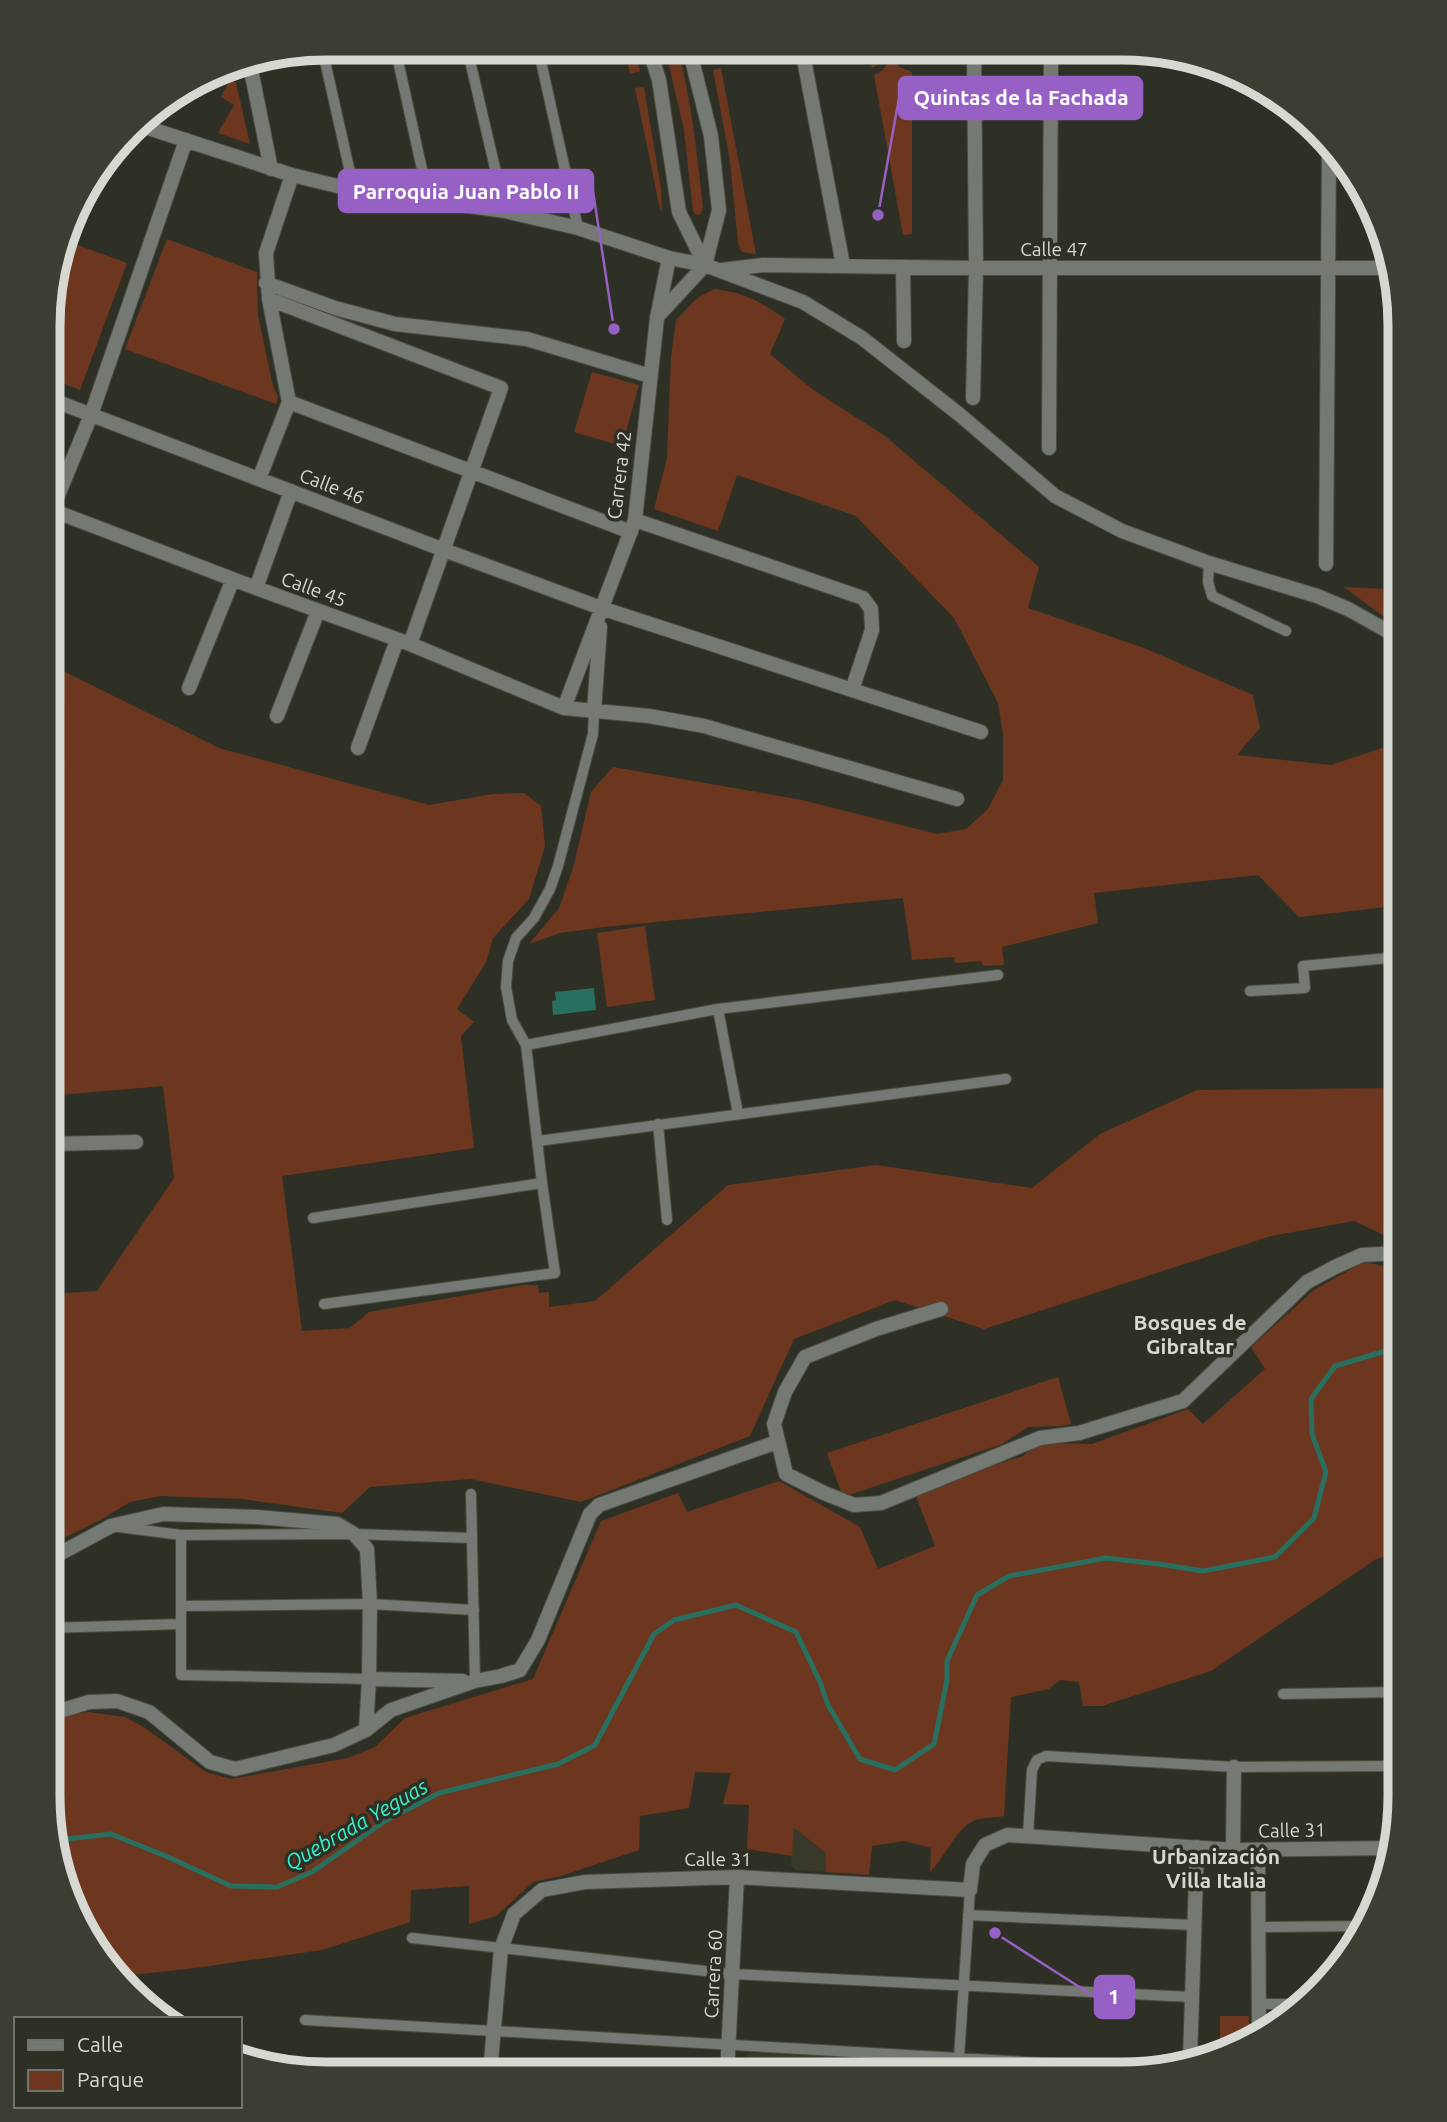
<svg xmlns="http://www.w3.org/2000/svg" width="1447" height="2122" viewBox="0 0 1447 2122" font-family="Ubuntu,sans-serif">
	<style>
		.built { fill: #383928 }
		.green { fill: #6c371e }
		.water { fill: #296f5f }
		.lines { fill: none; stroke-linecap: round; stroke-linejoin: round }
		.stream { stroke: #296f5f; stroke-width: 5 }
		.service-casing { stroke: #4a4b41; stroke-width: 12 }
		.minor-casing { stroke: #4a4b41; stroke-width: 16 }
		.service { stroke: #757974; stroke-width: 10 }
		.minor { stroke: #757974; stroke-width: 14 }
		.labels { text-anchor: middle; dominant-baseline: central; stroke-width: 7; stroke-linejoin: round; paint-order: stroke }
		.street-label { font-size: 19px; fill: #d7d8d1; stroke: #2f3025 }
		.neighbourhood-label { font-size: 21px; font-weight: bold; fill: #d7d8d1; stroke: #2f3025 }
		.water-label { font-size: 21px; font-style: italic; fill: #34f4cf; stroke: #2f3025 }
		.rim { fill: none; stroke: #d7d8d1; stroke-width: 9 }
		.leader { fill: none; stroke: #9760c4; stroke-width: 2.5 }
		.callout-dot { fill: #9760c4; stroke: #2f3025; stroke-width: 2.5 }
		.callout { fill: #9760c4; stroke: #9760c4; stroke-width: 2.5 }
		.callout-label { font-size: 21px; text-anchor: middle; font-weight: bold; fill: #fff }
	</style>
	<rect width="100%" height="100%" fill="#2f3025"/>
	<path class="built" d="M793,1827L825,1852L826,1872L796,1870L791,1866Z
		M753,2050L1118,2075L744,2074L745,2057Z"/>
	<path class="green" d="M624,48H634L640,71L630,74Z
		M665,48H677C692,100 697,155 703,208L700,215L695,214L693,211L684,130Z
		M868,49H886L887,51L877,65L872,68Z
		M893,49H913V65C903,63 896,59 893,49Z
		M890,59L900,67L912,72V234L903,235L874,75L883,70Z
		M721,68L756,254L742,252L738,243L730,161L713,70Z
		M231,78L236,83L250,144L218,133L234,105L221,97Z
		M644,87L661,189L662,212L660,209L635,88Z
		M167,239L257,272L258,315L273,386L278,397L276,404L125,349Z
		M66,241L127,263L80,390L50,378V288Z
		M714,289C749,294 757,300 785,319L770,354L812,389L885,436L1039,567L1028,608L1144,648L1253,695L1260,728L1237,755L1331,765L1400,742V882L1384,885L1386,907L1299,917L1258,875L1094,893L1098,923L1002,947L1004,965L983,966L981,961L955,963L954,957L912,960L903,898L604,927L560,933L529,944L559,908L573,868L591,792L613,767L802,800L937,834L966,829L988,809L1003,780V735L998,703L954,618L856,516L737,475L718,531L654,509L667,458L671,357L676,320L696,299Z
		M592,372L639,385L622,446L574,432Z
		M1344,587L1386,589L1400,596V629Z
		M49,664L219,748L429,805L493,794L524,793L541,806L545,846L529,899L493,938L486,962L457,1009L474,1022L461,1036L474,1148L282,1176L302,1331L350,1328L369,1312L523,1285H538L539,1293L549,1292V1307L595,1301L728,1185L876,1165L1032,1188L1100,1134L1197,1090L1399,1088V1242L1354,1221L1271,1236L984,1329L895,1300L794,1339L750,1436L581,1502L471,1479L370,1487L342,1513L242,1499L160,1496L130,1502L102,1519L48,1546V1294L97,1291L174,1178L163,1086L48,1096Z
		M645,926L655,1000L607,1007L597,933Z
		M1364,1262L1399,1269V1553L1376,1559L1211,1671L1102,1706H1083L1079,1682L1060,1680L1049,1689L1011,1697L1004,1816C995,1818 984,1817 975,1820C955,1829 945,1858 930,1872L931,1848L904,1841L872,1846L869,1875L826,1872L825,1852L794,1828L792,1856L747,1849L749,1805L723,1804L731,1773L695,1772L689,1808L640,1816L639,1850L561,1876L533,1882L496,1916L469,1924V1886L411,1890L410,1922L322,1950L195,1968L114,1977L76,1919L47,1797V1722L68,1715L88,1712L125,1717L145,1728L206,1772L231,1779L348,1758L375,1747L405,1718L533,1679L601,1521L678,1493L687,1512L779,1481L860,1527L878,1569L935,1546L914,1491L1023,1456L1039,1443L1092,1444L1188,1409L1203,1424L1265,1369L1251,1347L1314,1290Z
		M1058,1377L1071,1424L1062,1426L1028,1427L1002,1444L843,1497L827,1453Z
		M1220,2016H1249V2043L1244,2046L1220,2052Z"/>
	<path class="water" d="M594,988L596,1010L553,1015L552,1001L556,1000L555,992Z"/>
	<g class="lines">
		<path class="stream" d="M57,1840L111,1834L168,1857L231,1886L277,1887L312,1872L385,1821L439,1793L558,1764L595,1745L654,1634L674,1620L736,1605L796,1632L820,1682L828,1705L860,1759L895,1770L934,1744L947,1680V1661L977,1595L1009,1576L1106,1558L1159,1564L1203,1571L1275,1557L1314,1518L1326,1472L1312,1434L1311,1399L1335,1366L1382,1352H1399"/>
		<defs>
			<path id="service" d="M395,47L429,201
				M322,48L354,190
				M467,48L505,211
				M538,48L578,228
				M1209,563L1208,582L1212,596L1286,631
				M1250,991L1305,988L1303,966L1399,957
				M718,1009L738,1114
				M526,1045L718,1009L998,975
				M658,1124L667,1220
				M538,1141L1006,1079
				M313,1218L542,1183
				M324,1304L555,1273L542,1183L526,1045L512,1020L506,987L508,961L516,938L534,918L550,889L558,866L593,734L594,711
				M471,1494L475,1681
				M119,1527L181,1535L354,1534L472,1538
				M181,1535V1675L369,1679
				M182,1606L370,1604L474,1610
				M48,1628L181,1624
				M1283,1694L1399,1692
				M1028,1836L1032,1770L1037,1760L1046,1756L1234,1767L1399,1766
				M968,1915L1193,1925
				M1259,1927L1365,1926
				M412,1938L732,1974L1191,1997
				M1259,2004H1307
				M305,2020L1146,2069
				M959,2058L970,1890"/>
			<path id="minor" d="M649,48L659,80L679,212L705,265
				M802,49L843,265
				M249,60L271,169
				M136,124L292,175L354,190L505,211L578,228L669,258L705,265L803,302L862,338L960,415L1055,496L1122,531L1209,563L1317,596L1348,609L1400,638
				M903,267L904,341
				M722,270L763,265L976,268H1387
				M266,283L335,308L395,324L527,339L650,376
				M269,299L501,388L410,644
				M657,317L705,265L719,210L711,136L689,48
				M973,398L976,268L974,49
				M50,399L444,550L601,608L981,732
				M289,402L631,532
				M1049,448L1051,49
				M259,479L289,402L269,299L266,253L292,175
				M49,509L256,588L410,644L564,708L649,716L704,726L957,799
				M52,510L91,415L186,140
				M635,520L863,598L871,609L872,630L852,690
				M1326,564L1329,150
				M1393,576L1400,583
				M256,588L291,491
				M189,688L233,579
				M564,708L635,520L657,318L669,258
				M594,711L600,627
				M277,716L318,611
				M358,748L397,640
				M48,1144L136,1142
				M941,1309L876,1329L805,1357L785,1392L774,1424L786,1474L824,1493L854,1505L881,1503L1040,1438L1079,1433L1183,1401L1307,1282L1335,1267L1362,1255L1399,1253
				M48,1560L111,1526L163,1514L257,1517L337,1524L354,1534L367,1549L370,1604L369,1679L366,1730
				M369,1679L463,1681
				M47,1715L89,1702L117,1701L149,1712L210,1762L235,1769L334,1745L366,1730L391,1710L475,1681L501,1676L520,1670L538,1640L590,1514L599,1505L777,1442
				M1233,1850L1234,1767
				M1258,1850L1259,2036
				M1190,2059L1197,1847
				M490,2073L501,1949L514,1914L542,1890L585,1882L737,1877L970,1890L973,1864L985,1845L1007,1835L1233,1850L1393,1848
				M727,2074L737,1877"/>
		</defs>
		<use href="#service" class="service-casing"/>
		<use href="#minor" class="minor-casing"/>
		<use href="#service" class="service"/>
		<use href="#minor" class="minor"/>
	</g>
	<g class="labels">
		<g class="street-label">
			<text x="1054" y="249">Calle 47</text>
			<text transform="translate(619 475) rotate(-83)">Carrera 42</text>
			<text transform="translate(332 486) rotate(21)">Calle 46</text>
			<text transform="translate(314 589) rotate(20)">Calle 45</text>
			<text transform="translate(1292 1830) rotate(-1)">Calle 31</text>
			<text x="718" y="1859">Calle 31</text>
			<text transform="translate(713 1974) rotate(-87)">Carrera 60</text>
		</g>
		<g class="neighbourhood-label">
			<text x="1190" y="1322">Bosques de<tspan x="1190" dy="24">Gibraltar</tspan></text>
			<text x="1216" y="1856">Urbanización<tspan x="1216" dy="24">Villa Italia</tspan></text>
		</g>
		<g class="water-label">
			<text transform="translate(356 1824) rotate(-30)">Quebrada Yeguas</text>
		</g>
	</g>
	<path d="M0 0H1447V2122H0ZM326 60H1122A266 266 0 0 1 1388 326V1796A266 266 0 0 1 1122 2062H326A266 266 0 0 1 60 1796V326A266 266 0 0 1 326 60Z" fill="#3c3d33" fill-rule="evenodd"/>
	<path class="rim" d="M326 60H1122A266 266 0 0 1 1388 326V1796A266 266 0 0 1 1122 2062H326A266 266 0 0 1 60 1796V326A266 266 0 0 1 326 60Z"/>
	<path class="leader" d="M878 215L899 98M614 329L593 191M995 1933L1095 1997"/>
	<g class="callout-dot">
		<circle cx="878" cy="215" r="7"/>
		<circle cx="614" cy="329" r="7"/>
		<circle cx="995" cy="1933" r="7"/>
	</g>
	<g class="callout">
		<rect x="899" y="77" width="243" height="42" rx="7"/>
		<rect x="339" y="170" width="254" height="42" rx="7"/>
		<rect x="1095" y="1976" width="39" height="42" rx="7"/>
	</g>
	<g class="callout-label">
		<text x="1021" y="105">Quintas de la Fachada</text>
		<text x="466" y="199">Parroquia Juan Pablo II</text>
		<text x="1114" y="2004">1</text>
	</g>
	<rect x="14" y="2017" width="228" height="91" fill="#2f3025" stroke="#72736a" stroke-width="2"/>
	<rect x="28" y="2040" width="35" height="10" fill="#757974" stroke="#72736a" stroke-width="2"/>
	<text x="77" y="2052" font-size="21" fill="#d7d8d1">Calle</text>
	<rect x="28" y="2070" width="35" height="21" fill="#6c371e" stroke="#72736a" stroke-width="2"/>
	<text x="77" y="2087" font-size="21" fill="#d7d8d1">Parque</text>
</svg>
